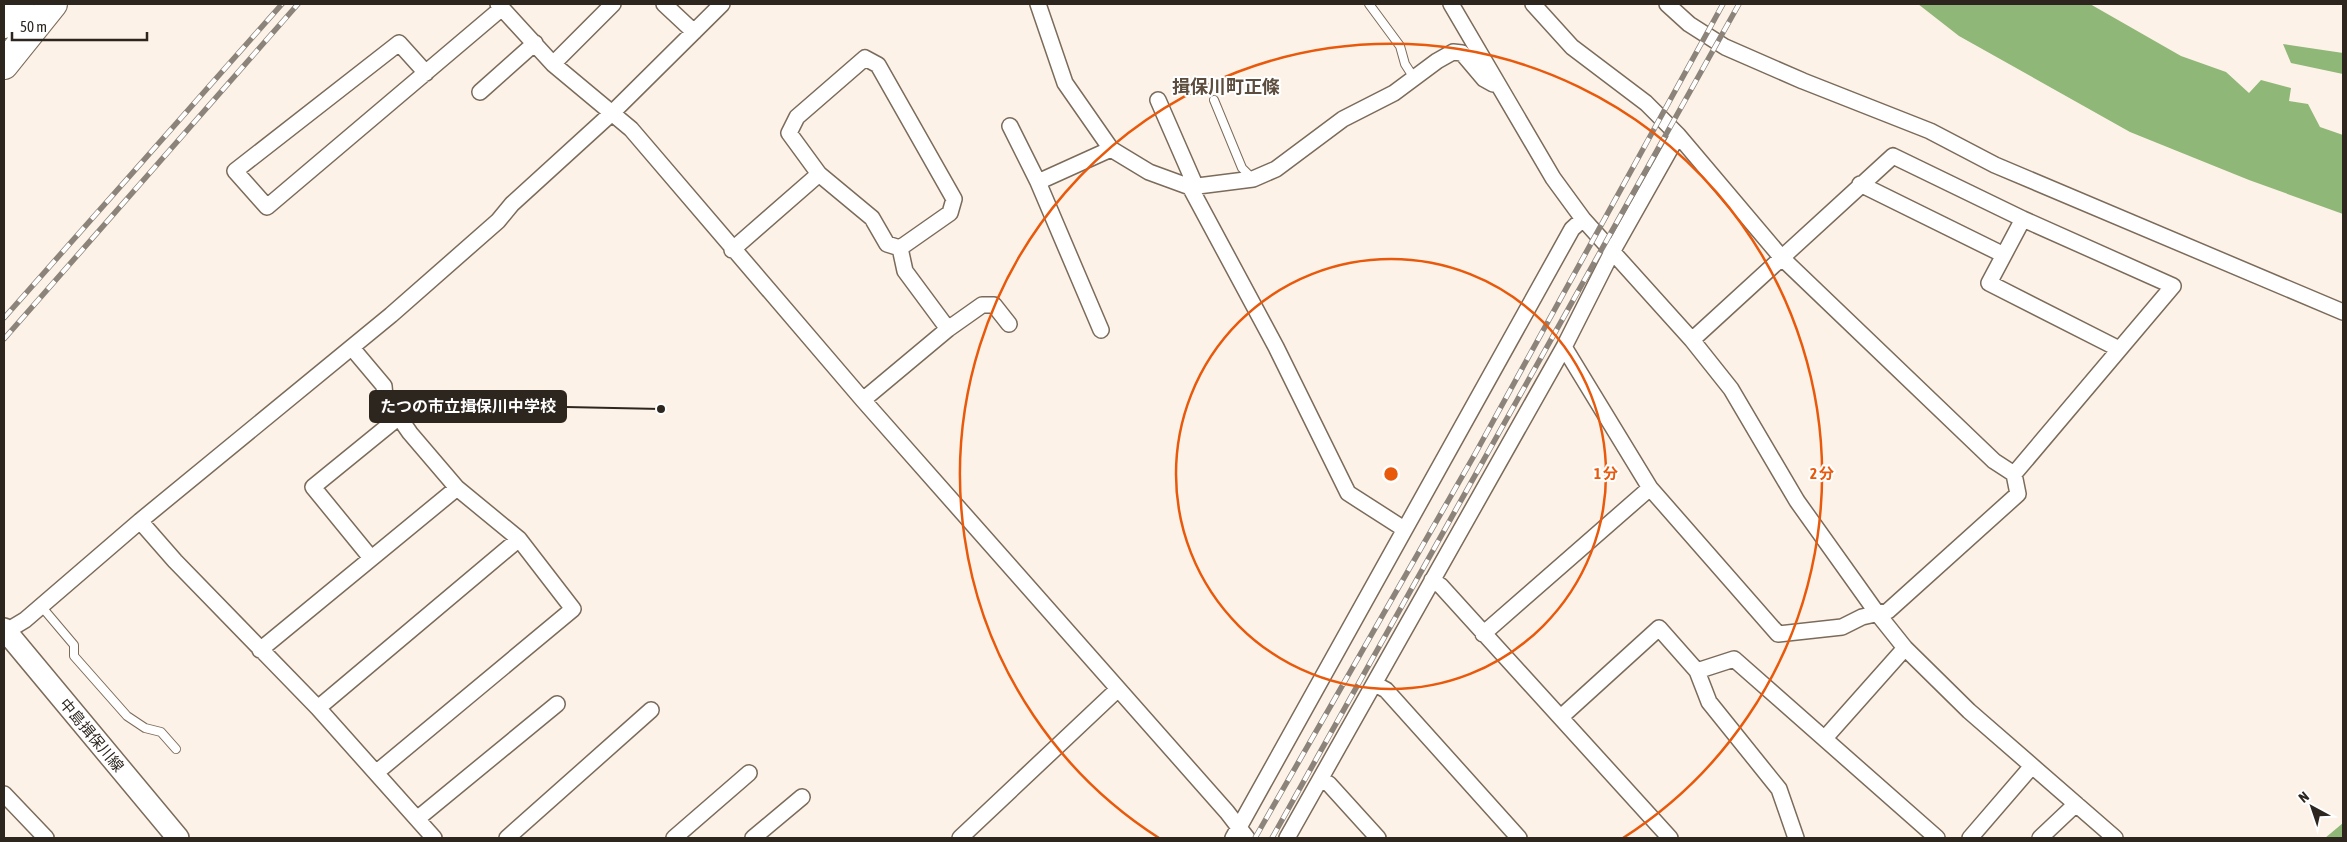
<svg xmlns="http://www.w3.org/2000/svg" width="2347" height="842" viewBox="0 0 2347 842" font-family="'Asap Condensed','Noto Sans JP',sans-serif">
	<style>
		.water { fill: #8fb777 }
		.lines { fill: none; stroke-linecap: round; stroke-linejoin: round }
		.lane-casing { stroke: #7b6b5b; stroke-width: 10 }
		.street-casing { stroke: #7b6b5b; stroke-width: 18 }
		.secondary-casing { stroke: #7b6b5b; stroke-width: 24 }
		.highway-casing { stroke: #7b6b5b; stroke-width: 30 }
		.lane { stroke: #fff; stroke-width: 8 }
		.street { stroke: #fff; stroke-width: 15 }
		.secondary { stroke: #fff; stroke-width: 21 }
		.highway { stroke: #fff; stroke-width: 28 }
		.rail-casing { stroke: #8c847b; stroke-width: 5.5 }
		.rail { stroke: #fff; stroke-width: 4; stroke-dasharray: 11; stroke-linecap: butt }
		.ring { fill: none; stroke: #e8590c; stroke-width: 2.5 }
		.labels { text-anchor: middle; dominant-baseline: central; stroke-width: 4; stroke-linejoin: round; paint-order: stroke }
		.street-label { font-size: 15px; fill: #2c261f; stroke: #fff }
		.quarter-label { font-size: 18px; font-weight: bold; fill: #5c4d3e; stroke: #fff }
		.centre { fill: #e8590c; stroke: #fff; stroke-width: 2.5 }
		.ring-label { font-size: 15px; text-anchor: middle; font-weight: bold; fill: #e8590c; stroke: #fff; stroke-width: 4; stroke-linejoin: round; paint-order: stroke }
		.leader { fill: none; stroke: #2c261f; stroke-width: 2 }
		.callout-dot { fill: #2c261f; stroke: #fff; stroke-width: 2 }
		.callout { fill: #2c261f; stroke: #2c261f; stroke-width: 2 }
		.callout-label { font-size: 16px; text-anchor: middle; font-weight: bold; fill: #fff }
	</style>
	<rect width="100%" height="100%" fill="#fdf2e7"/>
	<path class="water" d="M1918,4H2090L2181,56L2226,72L2249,93L2261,80L2291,88L2289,101L2308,104L2320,127L2343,135V214L2249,180L2130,132L1959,36Z
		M2283,44L2343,53V74L2291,63Z
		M2343,823V838H2325Z"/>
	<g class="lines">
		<defs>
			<path id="lane" d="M1369,4L1400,46L1405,64L1414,78
				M1214,100L1242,168L1253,179
				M41,606L74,645V656L127,716L145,728L161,732L176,749"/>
			<path id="street" d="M498,4L553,64L631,129L863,400L1227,812L1247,838
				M664,4L694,32
				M1038,4L1065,83L1111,149L1149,172L1190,187L1253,179L1276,169L1343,119L1394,93L1437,61L1453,52L1462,53L1484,79L1493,84
				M1451,4L1553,178L1583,219L1692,340L1731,389L1797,501L1877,613L1905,648L1969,711L2115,838
				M1533,4L1572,47L1646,103L1678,135L1782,258L1994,461L2014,474L2018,494L1888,611L1862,617L1842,627L1778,634L1650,488L1564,347
				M1667,4L1689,24L1725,47L1803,81L1930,131L1995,165L2343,312
				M553,64L613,4
				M426,73L399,43L235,171L267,207L502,8
				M480,92L535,43
				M1158,100L1196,187
				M1010,126L1038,182L1101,330
				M1038,182L1111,149
				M1860,184L2004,255
				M1190,187L1276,347L1348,493L1404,529
				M2023,219L1989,283L2119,349
				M900,248L950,213L954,199L878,65L865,58L797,117L789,133L819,174L872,218L887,244L900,248L905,271L948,329
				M732,250L819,174
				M1692,340L1893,156L2023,219L2173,286L2014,474
				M352,348L384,386L385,397L410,433L457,488L519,539L573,609L377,772
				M863,400L948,329L982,305H994L1009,324
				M140,521L175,561L318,708L434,838
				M371,558L313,487L399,417
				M1432,580L1441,586L1670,838
				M5,632L25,620L140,521L391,315L498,221L512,204L613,112L722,4
				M1483,634L1650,488
				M260,650L457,488
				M1697,671L1734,659L1937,838
				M1375,684L1386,690L1519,838
				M318,708L519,539
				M1561,717L1659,628L1697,671L1709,702L1779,789L1796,838
				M1825,738L1905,648
				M1321,780L1329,784L1378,838
				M4,794L46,838
				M417,819L557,704
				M507,838L651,710
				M674,838L749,773
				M753,838L802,797
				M960,838L1117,690
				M1233,838L1572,229L1583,219
				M1287,838L1564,347L1612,252L1678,135
				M1970,838L2032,766
				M2040,838L2076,804"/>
			<path id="secondary" d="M4,629L178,838"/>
			<path id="highway" d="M4,24L20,4
				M4,65L53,4"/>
		</defs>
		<use href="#lane" class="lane-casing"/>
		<use href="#street" class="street-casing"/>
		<use href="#secondary" class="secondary-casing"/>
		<use href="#highway" class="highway-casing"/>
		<use href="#lane" class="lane"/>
		<use href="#street" class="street"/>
		<use href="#secondary" class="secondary"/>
		<use href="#highway" class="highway"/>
		<defs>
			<path id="rail" d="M4,318L282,4
				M4,339L298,4
				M1255,838L1475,454L1723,4
				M1272,838L1739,4"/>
		</defs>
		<use href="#rail" class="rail-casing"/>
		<use href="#rail" class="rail"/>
	</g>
	<g class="ring">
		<circle cx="1391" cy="474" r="215"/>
		<path d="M1159 838A431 431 0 1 1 1623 838"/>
	</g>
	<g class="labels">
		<g class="street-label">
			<text transform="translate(92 735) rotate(50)">中島揖保川線</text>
		</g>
		<g class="quarter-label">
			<text x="1226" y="86">揖保川町正條</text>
		</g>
	</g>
	<circle cx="1391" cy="474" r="8" class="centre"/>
	<g class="ring-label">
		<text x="1606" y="479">1 分</text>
		<text x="1822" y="479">2 分</text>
	</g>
	<path class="leader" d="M661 409L566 407"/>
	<circle class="callout-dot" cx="661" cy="409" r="5"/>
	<rect class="callout" x="370" y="391" width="196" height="31" rx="5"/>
	<g class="callout-label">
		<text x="468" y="412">たつの市立揖保川中学校</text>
	</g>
	<rect width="2347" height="842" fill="none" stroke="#2c261f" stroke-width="10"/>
	<g transform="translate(2312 807) rotate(320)" stroke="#ffffff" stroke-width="4" paint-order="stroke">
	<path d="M0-4L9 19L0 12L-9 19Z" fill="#2c261f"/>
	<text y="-8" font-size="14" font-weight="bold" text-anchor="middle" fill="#2c261f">N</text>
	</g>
	<path d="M12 32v8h135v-8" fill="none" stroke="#2c261f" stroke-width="2.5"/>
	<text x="20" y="32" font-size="15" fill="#2c261f" stroke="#ffffff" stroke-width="4" paint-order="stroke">50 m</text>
</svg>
